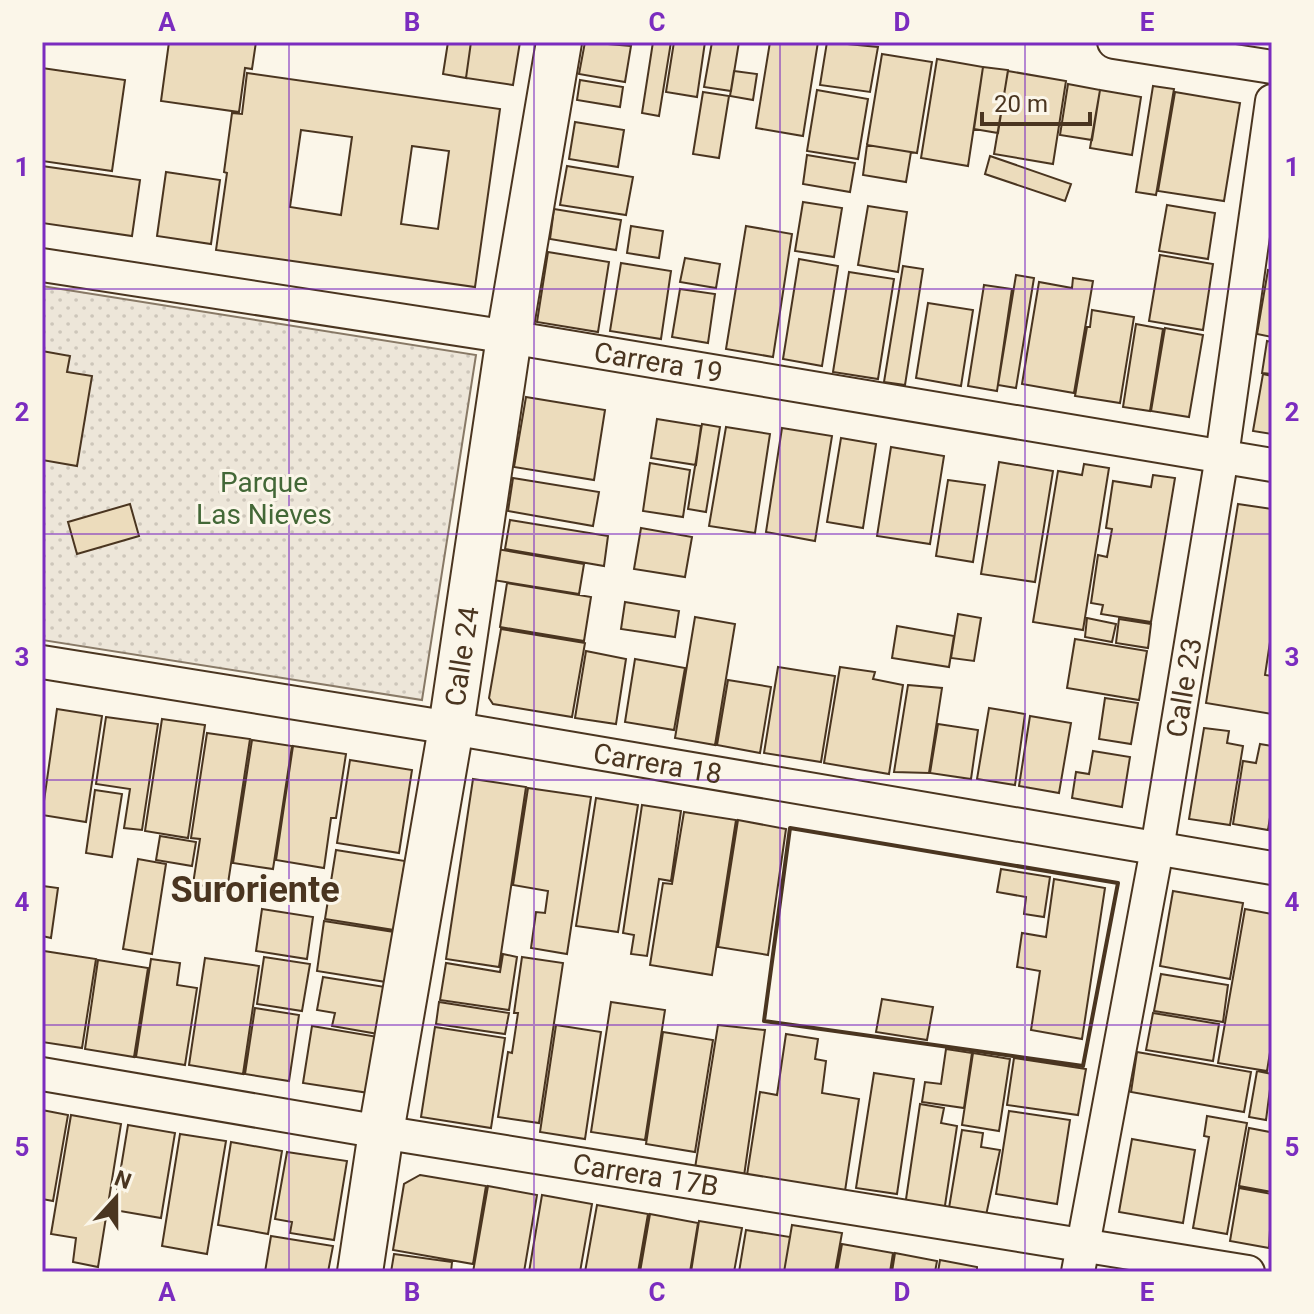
<svg xmlns="http://www.w3.org/2000/svg" width="1314" height="1314" viewBox="0 0 1314 1314" font-family="Roboto,sans-serif">
	<style>
		.park { fill: url(#park-dots); stroke: #887966; stroke-width: 2 }
		.building { fill: #ecdcbc; stroke: #4a3520; stroke-width: 2; fill-rule: evenodd }
		.lines { fill: none; stroke-linecap: round; stroke-linejoin: round }
		.street-casing { stroke: #4a3520; stroke-width: 36 }
		.secondary-casing { stroke: #4a3520; stroke-width: 48 }
		.street { stroke: #fbf6e9; stroke-width: 32 }
		.secondary { stroke: #fbf6e9; stroke-width: 44 }
		.wall { stroke: #4a3520; stroke-width: 4 }
		.grid { fill: none; stroke: #7b2cbf; stroke-width: 2; stroke-opacity: 0.55 }
		.labels { text-anchor: middle; dominant-baseline: central; stroke-width: 6; stroke-linejoin: round; paint-order: stroke }
		.street-label { font-size: 28px; fill: #4a3520; stroke: #fbf6e9 }
		.park-label { font-size: 28px; fill: #436837; stroke: #fbf6e9 }
		.district-label { font-size: 36px; font-weight: bold; fill: #4a3520; stroke: #fbf6e9 }
		.neatline { fill: none; stroke: #7b2cbf; stroke-width: 3 }
		.grid-label { font-size: 26px; text-anchor: middle; font-weight: bold; fill: #7b2cbf }
	</style>
	<defs>
		<pattern id="park-dots" width="8" height="8" patternUnits="userSpaceOnUse" patternTransform="scale(2)"><rect width="8" height="8" fill="#ede6d9"/><path d="M2 2h.1M6 6h.1" fill="none" stroke="#cdc6ba" stroke-width="1.8" stroke-linecap="round"/></pattern>
	</defs>
	<rect width="100%" height="100%" fill="#fbf6e9"/>
	<path class="park" d="M42,286L476,355L422,700L42,640Z"/>
	<path class="building" d="M169,42H256L252,69L245,68L239,112L161,101Z
		M448,42H471L466,78L443,74Z
		M471,42H520L513,85L466,78Z
		M585,42L631,46L625,82L579,74Z
		M653,42H671L659,116L642,113Z
		M674,42H705L697,97L666,92Z
		M712,42H739L731,91L704,87Z
		M770,42H818L803,136L756,128Z
		M827,42L878,47L870,92L820,85Z
		M882,54L932,62L917,153L867,145Z
		M937,59L983,67L968,166L921,158Z
		M983,67L1008,70L998,133L974,129Z
		M42,68L125,80L112,171L42,161Z
		M734,71L757,74L753,100L730,96Z
		M1008,71L1066,81L1053,164L994,154Z
		M247,73L500,109L475,287L216,250L227,173L224,172L232,113L242,114ZM301,130L352,137L341,215L290,207ZM412,146L449,151L438,229L401,224Z
		M580,80L623,87L620,107L577,100Z
		M1068,84L1100,90L1092,140L1060,135Z
		M1153,86L1174,89L1156,195L1136,192Z
		M817,90L868,99L858,159L807,151Z
		M1100,90L1141,97L1132,155L1090,148Z
		M703,92L729,96L719,158L693,154Z
		M1175,92L1240,103L1224,201L1158,191Z
		M575,122L624,130L618,167L569,159Z
		M867,145L911,152L906,182L863,175Z
		M807,155L855,163L850,192L803,184Z
		M990,156L1071,184L1065,201L985,174Z
		M42,166L140,180L132,236L42,223Z
		M567,166L633,177L626,215L560,205Z
		M166,172L220,180L211,244L157,236Z
		M803,202L842,208L834,257L795,251Z
		M1167,205L1215,213L1208,259L1159,251Z
		M868,206L907,212L898,272L858,265Z
		M554,209L621,220L616,250L550,239Z
		M631,226L663,231L659,258L627,253Z
		M746,226L792,234L773,357L726,349Z
		M548,252L609,262L598,332L537,322Z
		M1160,255L1213,264L1203,330L1149,321Z
		M685,258L720,264L716,288L680,282Z
		M799,259L838,266L822,366L783,359Z
		M621,263L671,271L661,339L610,331Z
		M903,266L923,269L905,385L884,382Z
		M1268,270L1272,271V337L1257,334Z
		M849,272L894,279L878,379L833,372Z
		M1016,275L1034,278L1016,388L998,385Z
		M1073,278L1093,281L1074,393L1022,384L1039,282L1072,288Z
		M984,285L1012,289L997,391L968,386Z
		M680,289L715,294L708,343L672,337Z
		M928,303L973,310L961,386L916,378Z
		M1092,310L1134,317L1120,403L1075,396L1087,327H1090Z
		M1136,324L1163,329L1150,411L1123,407Z
		M1165,328L1203,335L1189,417L1151,411Z
		M1267,341L1272,342V374L1262,373Z
		M42,351L70,356L67,372L92,376L77,466L42,460Z
		M1263,374L1272,376V434L1253,431Z
		M526,397L605,410L594,480L514,467Z
		M657,419L701,426L696,465L651,458Z
		M702,424L720,427L706,512L688,509Z
		M726,427L770,434L755,533L709,526Z
		M782,428L832,436L815,541L766,532Z
		M841,438L876,444L863,528L827,522Z
		M891,447L944,456L930,544L877,536Z
		M999,462L1053,471L1035,582L981,574Z
		M650,463L690,470L683,517L643,511Z
		M1084,464L1109,468L1083,630L1033,622L1058,471L1082,475Z
		M1153,475L1175,478L1151,622L1101,614L1103,605L1091,603L1098,555L1107,557L1112,529L1106,528L1113,481L1151,487Z
		M513,478L599,492L593,526L508,511Z
		M948,480L985,485L973,562L936,556Z
		M130,504L139,536L77,554L68,522Z
		M1238,504L1272,509V629L1265,675L1272,676V714L1206,703Z
		M510,520L608,536L604,566L505,549Z
		M641,528L692,537L685,577L634,569Z
		M497,549L584,564L579,594L493,580Z
		M507,583L591,597L584,641L500,627Z
		M625,602L679,611L675,637L621,629Z
		M958,614L981,618L974,661L951,658Z
		M695,617L735,624L715,745L675,738Z
		M1087,618L1116,624L1112,642L1085,637Z
		M1119,619L1151,624L1148,648L1116,643Z
		M897,626L954,636L949,667L892,658Z
		M501,629L585,643L572,717L493,704L489,698Z
		M1075,639L1147,651L1139,700L1067,688Z
		M586,651L626,659L616,724L575,718Z
		M635,659L685,668L674,730L625,722Z
		M778,667L835,676L821,762L764,753Z
		M840,667L875,672L873,679L903,685L889,774L824,763Z
		M728,680L771,687L760,753L717,745Z
		M908,685L942,688L929,773L894,772Z
		M1105,698L1138,703L1131,744L1099,739Z
		M989,708L1025,714L1015,785L977,779Z
		M57,709L102,716L86,822L42,815Z
		M1030,716L1071,723L1059,793L1019,786Z
		M106,717L158,724L142,830L124,828L130,789L96,784Z
		M162,719L205,725L188,838L145,831Z
		M938,724L978,730L971,779L930,773Z
		M1204,728L1229,731L1227,743L1243,746L1230,825L1189,819Z
		M207,733L250,739L227,890L193,884L200,839L191,838Z
		M252,740L292,746L273,869L233,863Z
		M1260,744L1272,746V805L1268,830L1233,824L1243,761L1256,763Z
		M293,746L346,754L336,818H331L324,868L276,860Z
		M1093,751L1130,757L1122,807L1072,798L1076,772L1089,774Z
		M350,760L412,770L399,853L337,843Z
		M473,779L526,787L499,967L446,959Z
		M528,788L591,797L567,954L531,948L536,912L545,913L548,891L513,885Z
		M95,790L122,794L112,857L86,853Z
		M596,798L638,805L618,932L576,926Z
		M642,805L681,811L671,881L659,879L647,956L631,954L634,935L623,933Z
		M684,812L736,820L712,975L650,965L663,883L672,884Z
		M738,820L786,829L768,955L718,947Z
		M160,836L196,842L192,866L156,860Z
		M336,850L405,861L394,930L325,919Z
		M138,859L166,864L152,954L123,949Z
		M1001,869L1050,877L1044,917L1024,914L1026,897L997,892Z
		M1054,879L1105,888L1082,1039L1031,1030L1040,971L1017,967L1022,933L1046,937Z
		M43,886L58,888L51,938L42,936Z
		M1173,891L1243,903L1230,979L1160,966Z
		M262,909L313,917L307,959L256,951Z
		M1245,909L1272,914V1040L1267,1071L1218,1063Z
		M324,921L394,932L386,982L317,971Z
		M44,951L96,959L82,1048L42,1042Z
		M503,954L517,957L509,1010L440,1000L446,963L500,972Z
		M264,957L310,964L302,1011L257,1004Z
		M522,957L563,963L539,1123L498,1117L508,1052L512,1053L518,1013H514Z
		M205,958L259,966L243,1074L189,1065Z
		M151,959L180,963L177,985L197,988L185,1065L136,1057Z
		M98,960L148,968L134,1057L85,1049Z
		M1161,974L1228,985L1223,1022L1154,1011Z
		M323,977L385,987L378,1034L332,1026L335,1013L317,1010Z
		M882,999L933,1007L927,1040L876,1032Z
		M439,1002L509,1013L505,1034L436,1024Z
		M611,1002L665,1010L645,1140L591,1132Z
		M255,1008L299,1015L289,1081L245,1074Z
		M1153,1013L1219,1024L1213,1061L1146,1050Z
		M556,1025L601,1032L585,1139L540,1132Z
		M718,1025L765,1030L744,1176L695,1168Z
		M312,1026L378,1037L369,1093L303,1083Z
		M435,1027L505,1038L491,1128L421,1117Z
		M663,1032L713,1040L695,1152L646,1144Z
		M786,1034L818,1039L815,1059L826,1061L822,1093L859,1099L845,1191L747,1175L760,1092L777,1095Z
		M946,1049L972,1053L964,1108L922,1102L925,1082L941,1084Z
		M1137,1052L1251,1072L1244,1112L1131,1092Z
		M973,1053L1010,1059L999,1131L962,1125Z
		M1014,1058L1086,1069L1078,1115L1007,1105Z
		M1257,1071L1272,1074L1266,1120L1249,1117Z
		M874,1073L914,1079L897,1194L856,1188Z
		M920,1104L944,1108L941,1123L957,1126L944,1212L905,1206Z
		M42,1110L68,1115L53,1201L42,1199Z
		M1009,1111L1070,1120L1057,1204L996,1194Z
		M71,1115L121,1124L98,1267L73,1262L76,1238L51,1234Z
		M1207,1116L1247,1123L1227,1234L1193,1228L1209,1137L1204,1136Z
		M128,1125L175,1133L161,1218L114,1210Z
		M1272,1125V1192L1239,1186L1249,1128L1270,1132Z
		M962,1130L983,1133L981,1147L1000,1150L985,1220L948,1214Z
		M180,1134L226,1141L207,1254L162,1246Z
		M1132,1139L1195,1150L1183,1223L1119,1212Z
		M231,1142L282,1151L268,1234L218,1225Z
		M287,1152L347,1161L334,1240L290,1233L292,1222L275,1219Z
		M420,1175L486,1186L473,1264L393,1250L404,1184Z
		M488,1186L537,1195L524,1272H473Z
		M1239,1188L1272,1194L1269,1248L1230,1241Z
		M542,1195L592,1204L580,1272H529Z
		M597,1205L648,1214L638,1272H585Z
		M650,1214L698,1223L690,1272H640Z
		M699,1221L742,1228L734,1272H691Z
		M792,1225L842,1233L835,1272H784Z
		M746,1230L790,1237L784,1272H739Z
		M271,1236L333,1246L328,1272H265Z
		M842,1244L893,1253L890,1272H837Z
		M895,1253L937,1261L935,1272H892Z
		M394,1254L452,1262L451,1272H391Z
		M940,1260L977,1267V1272H938Z"/>
	<g class="lines">
		<defs>
			<g id="street">
				<path d="M1114,42L1272,67"/>
				<path id="s1" d="M42,265L509,337L1272,465"/>
				<path id="s2" d="M42,662L451,728L1272,868"/>
				<path id="s3" d="M42,1074L381,1132L1248,1272"/>
				<path id="s4" d="M1078,1272L1157,849L1222,456L1272,101"/>
			</g>
			<g id="secondary">
				<path id="s5" d="M360,1272L381,1132L451,728L509,337L559,42"/>
			</g>
		</defs>
		<use href="#street" class="street-casing"/>
		<use href="#secondary" class="secondary-casing"/>
		<use href="#street" class="street"/>
		<use href="#secondary" class="secondary"/>
		<path class="wall" d="M790,828L1118,883L1083,1066L764,1021Z"/>
	</g>
	<path class="grid" d="M289,42V1272M534,42V1272M780,42V1272M1025,42V1272M42,289H1272M42,534H1272M42,780H1272M42,1025H1272"/>
	<g class="labels">
		<g class="street-label">
			<text stroke="none"><textPath href="#s1" startOffset="624">Carrera 19</textPath></text>
			<text stroke="none"><textPath href="#s5" startOffset="624">Calle 24</textPath></text>
			<text stroke="none"><textPath href="#s4" startOffset="594">Calle 23</textPath></text>
			<text stroke="none"><textPath href="#s2" startOffset="624">Carrera 18</textPath></text>
			<text stroke="none"><textPath href="#s3" startOffset="612">Carrera 17B</textPath></text>
		</g>
		<g class="park-label">
			<text x="264" y="482">Parque<tspan x="264" dy="32">Las Nieves</tspan></text>
		</g>
		<g class="district-label">
			<text x="255" y="890">Suroriente</text>
		</g>
	</g>
	<rect width="1314" height="1314" fill="none" stroke="#fbf6e9" stroke-width="88"/>
	<g transform="translate(116 1198) rotate(21)" stroke="#fbf6e9" stroke-width="6" paint-order="stroke">
	<path d="M0-6L14 30L0 20L-14 30Z" fill="#4a3520"/>
	<text y="-12" font-size="22" font-weight="bold" text-anchor="middle" fill="#4a3520">N</text>
	</g>
	<path d="M982 112v12h108v-12" fill="none" stroke="#4a3520" stroke-width="4"/>
	<text x="994" y="112" font-size="24" fill="#4a3520" stroke="#fbf6e9" stroke-width="6" paint-order="stroke">20 m</text>
	<rect x="44" y="44" width="1226" height="1226" class="neatline"/>
	<g class="grid-label">
		<text x="167" y="31">A</text>
		<text x="412" y="31">B</text>
		<text x="657" y="31">C</text>
		<text x="902" y="31">D</text>
		<text x="1147" y="31">E</text>
		<text x="22" y="176">1</text>
		<text x="1292" y="176">1</text>
		<text x="22" y="421">2</text>
		<text x="1292" y="421">2</text>
		<text x="22" y="666">3</text>
		<text x="1292" y="666">3</text>
		<text x="22" y="911">4</text>
		<text x="1292" y="911">4</text>
		<text x="22" y="1156">5</text>
		<text x="1292" y="1156">5</text>
		<text x="167" y="1301">A</text>
		<text x="412" y="1301">B</text>
		<text x="657" y="1301">C</text>
		<text x="902" y="1301">D</text>
		<text x="1147" y="1301">E</text>
	</g>
</svg>
